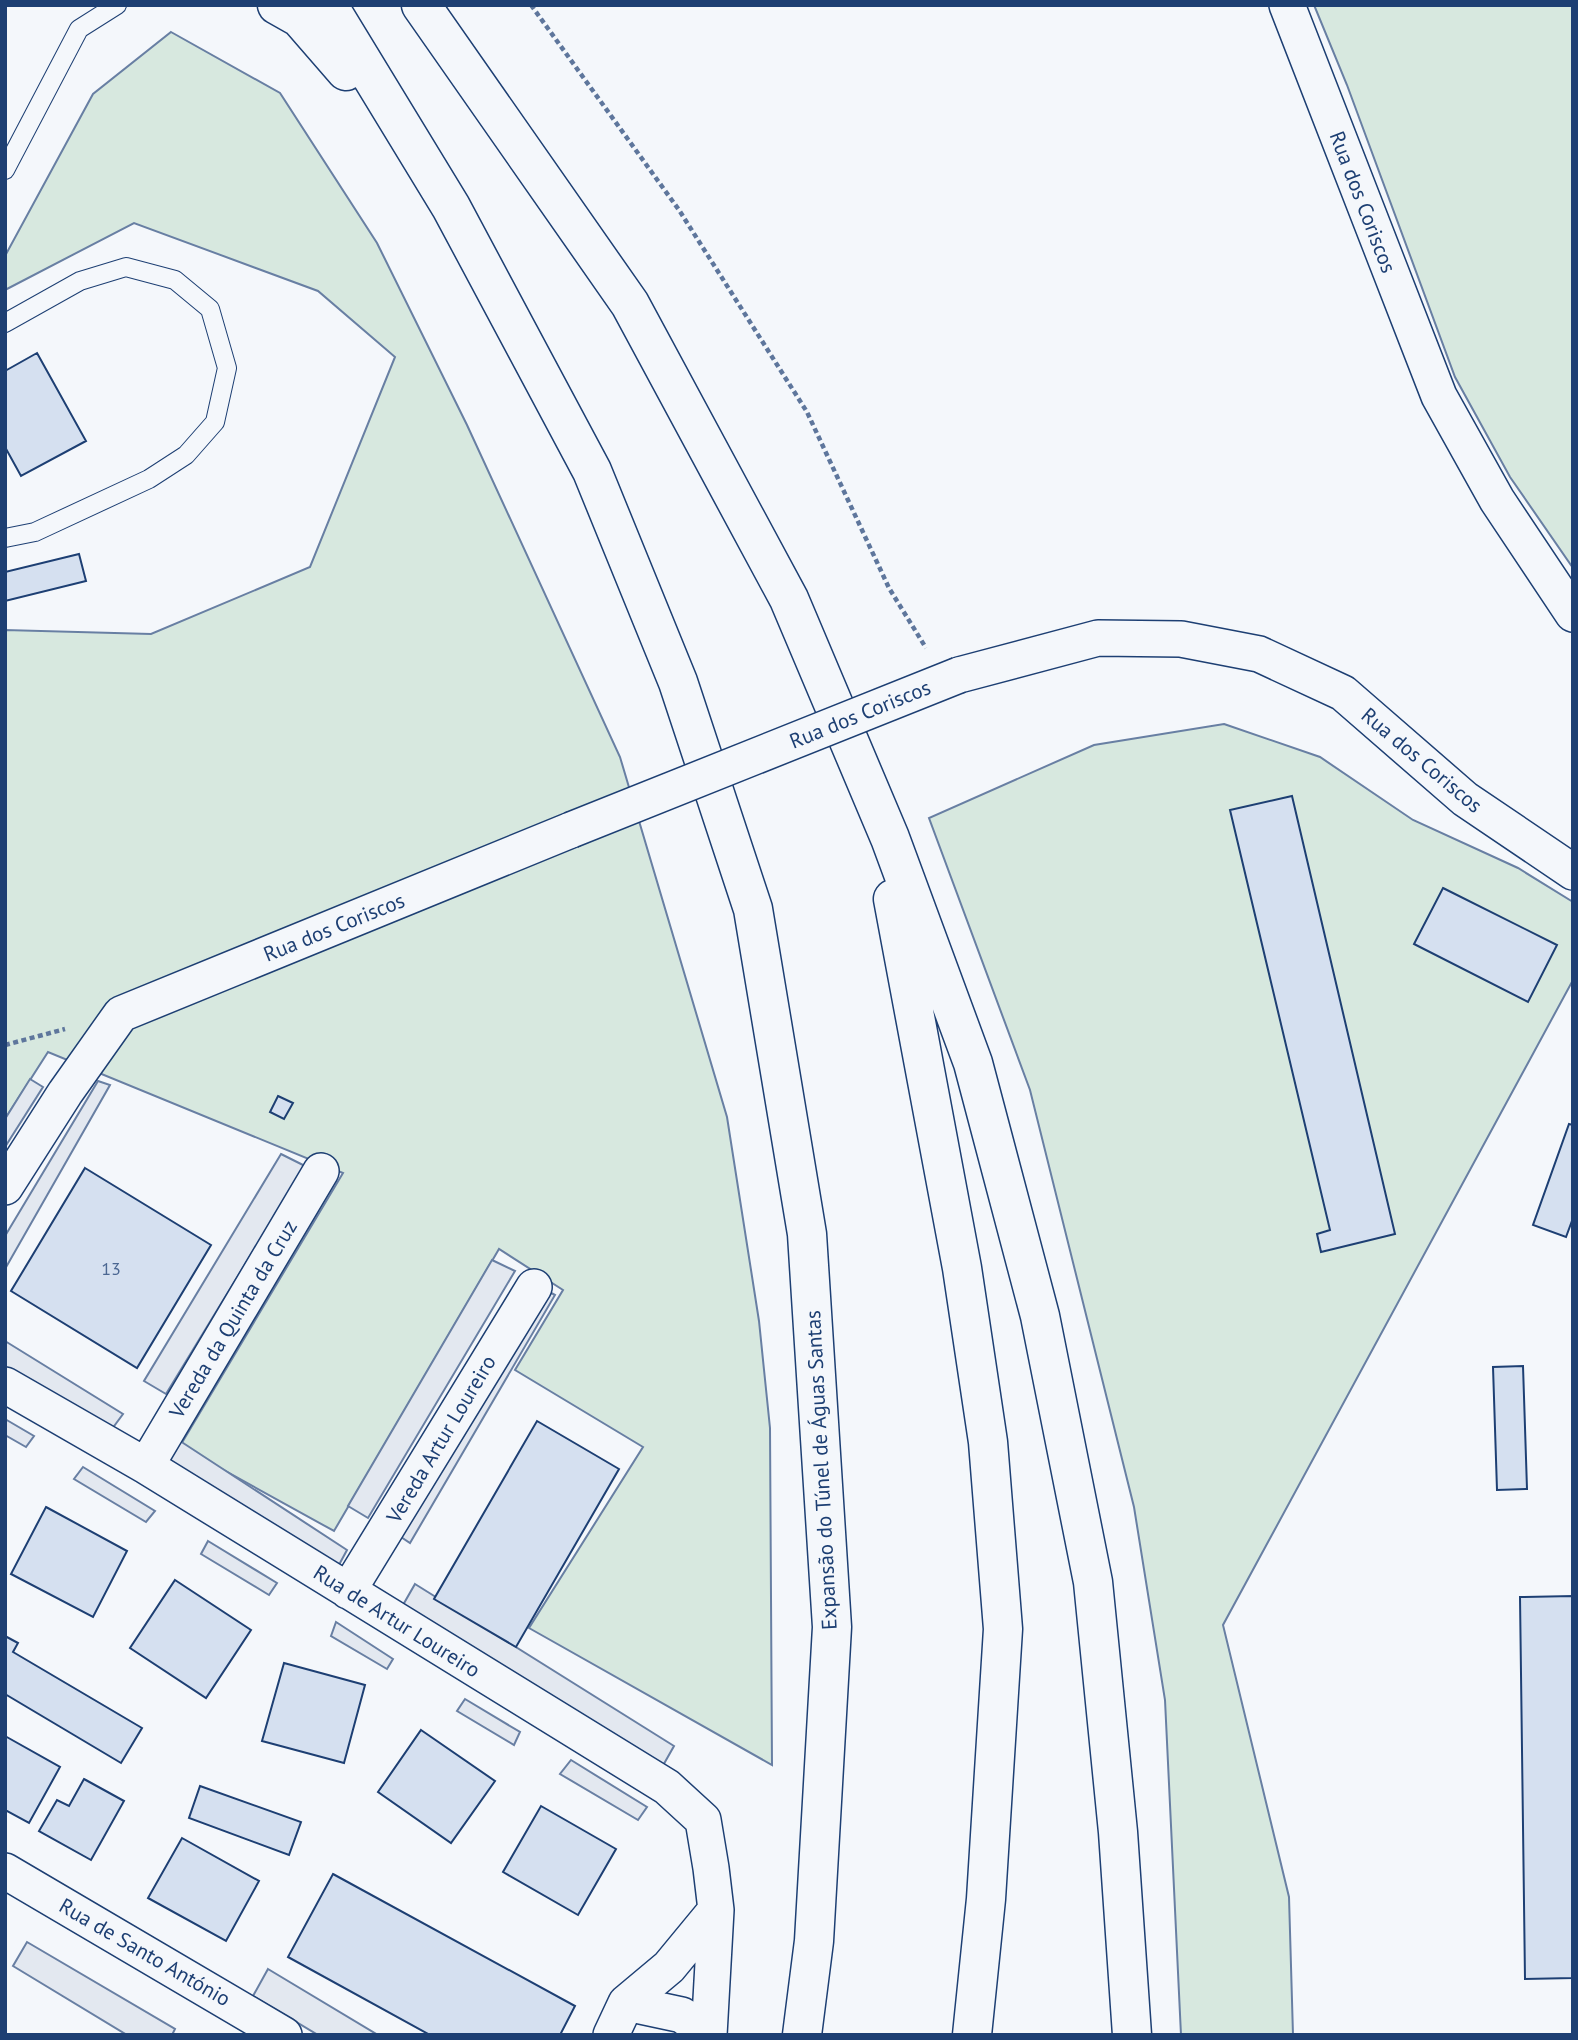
<svg xmlns="http://www.w3.org/2000/svg" width="1578" height="2040" viewBox="0 0 1578 2040" font-family="'PT Sans',sans-serif">
	<style>
		.green { fill: #d7e8df; stroke: #687fa3; stroke-width: 2 }
		.parking { fill: #e3e8f0; stroke: #687fa3; stroke-width: 2 }
		.building { fill: #d5e0f0; stroke: #1d3f73; stroke-width: 2 }
		.lines { fill: none; stroke-linecap: round; stroke-linejoin: round }
		.lane-casing { stroke: #1d3f73; stroke-width: 20 }
		.street-casing { stroke: #1d3f73; stroke-width: 38 }
		.highway-casing { stroke: #1d3f73; stroke-width: 41 }
		.path { stroke: #5e769c; stroke-width: 4.5; stroke-dasharray: 5 3.5; stroke-linecap: butt }
		.lane { stroke: #f4f7fb; stroke-width: 18 }
		.street { stroke: #f4f7fb; stroke-width: 35 }
		.highway { stroke: #f4f7fb; stroke-width: 38 }
		.street-bridge-casing { stroke: #1d3f73; stroke-width: 38; stroke-linecap: butt }
		.street-bridge { stroke: #f4f7fb; stroke-width: 35 }
		.labels { text-anchor: middle; dominant-baseline: central; stroke-width: 5; stroke-linejoin: round; paint-order: stroke }
		.number-label { font-size: 18px; fill: #4b6792 }
		.street-label { font-size: 21px; fill: #1d3f73; stroke: #f4f7fb }
	</style>
	<rect width="100%" height="100%" fill="#f4f7fb"/>
	<path class="green" d="M1314,5H1573V568L1510,477L1455,377L1347,85Z
		M171,32L280,93L377,243L467,425L620,757L727,1117L759,1321L770,1428L772,1765L529,1628L643,1447L515,1370L563,1290L499,1249L334,1531L180,1446L343,1173L48,1052L5,1119V630L151,634L310,567L395,357L318,291L134,223L5,290V256L93,94Z
		M1224,724L1320,757L1413,820L1518,868L1573,902V980L1223,1625L1289,1897L1293,2035H1181L1165,1700L1134,1507L1030,1090L929,818L1094,745Z"/>
	<path class="parking" d="M30,1079L43,1087L5,1147V1119Z
		M98,1081L110,1085L5,1269V1236Z
		M281,1154L305,1166L166,1394L144,1381Z
		M492,1260L515,1271L368,1518L348,1506Z
		M544,1289L555,1295L410,1543L398,1535Z
		M5,1341L123,1414L109,1433L5,1370Z
		M5,1419L34,1436L26,1447L5,1435Z
		M177,1439L347,1550L334,1574L162,1468Z
		M83,1467L155,1511L146,1522L74,1479Z
		M208,1541L277,1583L269,1595L201,1554Z
		M415,1584L674,1746L661,1769L403,1605Z
		M336,1622L393,1659L387,1669L331,1636Z
		M465,1699L520,1732L514,1745L457,1711Z
		M571,1760L647,1807L638,1820L560,1774Z
		M27,1942L175,2029L172,2035H127L13,1966Z
		M268,1969L378,2035H318L253,1996Z"/>
	<path class="building" d="M37,353L86,441L21,476L5,447V371Z
		M79,554L86,581L5,601V572Z
		M1292,796L1395,1234L1321,1252L1317,1234L1330,1230L1230,810Z
		M1443,888L1557,945L1528,1002L1414,944Z
		M278,1096L293,1103L284,1119L270,1112Z
		M1569,1124L1573,1125V1218L1566,1237L1533,1225Z
		M85,1168L211,1245L137,1368L11,1291Z
		M1523,1366L1527,1489L1497,1490L1493,1367Z
		M537,1421L619,1469L516,1647L434,1599Z
		M46,1507L127,1551L93,1617L11,1574Z
		M175,1580L251,1630L206,1698L130,1648Z
		M1573,1596V1978L1525,1979L1520,1597Z
		M5,1636L18,1643L13,1652L142,1728L121,1763L5,1694Z
		M284,1663L365,1685L344,1763L262,1741Z
		M421,1730L495,1781L451,1843L378,1792Z
		M5,1736L60,1767L29,1823L5,1810Z
		M84,1779L124,1801L91,1860L39,1831L57,1800L69,1806Z
		M200,1786L301,1822L289,1855L189,1818Z
		M541,1806L616,1849L578,1915L503,1872Z
		M182,1838L259,1881L226,1941L148,1898Z
		M333,1874L575,2006L560,2035H430L288,1957Z"/>
	<g class="lines">
		<defs>
			<path id="lane" d="M5,170L79,29L117,5
				M5,323L80,281L126,267L175,280L210,309L227,368L215,422L186,455L149,479L35,532L5,538"/>
			<path id="street" d="M1287,5L1439,396L1497,500L1573,614
				M959,675L1098,638L1181,639L1259,654L1343,693L1465,799L1573,872
				M5,1187L65,1093L121,1014L571,830
				M5,1385L146,1466L667,1787L703,1820L711,1868L716,1910L709,2035
				M146,1466L321,1171
				M348,1591L534,1287
				M5,1871L284,2035
				M626,2003L682,2015L709,2035
				M611,2035L626,2003L669,1967L716,1910"/>
			<path id="highway" d="M277,5L300,18L346,71
				M328,5L451,207L592,471L678,682L753,909L807,1234L832,1627L814,1941L802,2035
				M421,5L630,304L789,599L890,838L973,1063L1040,1316L1093,1582L1118,1832L1132,2035
				M893,899L962,1268L988,1442L1003,1629L986,1899L972,2035"/>
		</defs>
		<use href="#lane" class="lane-casing"/>
		<use href="#street" class="street-casing"/>
		<use href="#highway" class="highway-casing"/>
		<path class="path" d="M531,5L679,210L807,412L889,588L926,648
			M5,1045L65,1029"/>
		<use href="#lane" class="lane"/>
		<use href="#street" class="street"/>
		<use href="#highway" class="highway"/>
		<defs>
			<path id="street-bridge" d="M571,830L959,675"/>
		</defs>
		<use href="#street-bridge" class="street-bridge-casing"/>
		<use href="#street-bridge" class="street-bridge"/>
	</g>
	<g class="labels">
		<g class="number-label">
			<text x="111" y="1268">13</text>
		</g>
		<g class="street-label">
			<text transform="translate(1363 202) rotate(69)">Rua dos Coriscos</text>
			<text transform="translate(860 714) rotate(-22)">Rua dos Coriscos</text>
			<text transform="translate(1422 760) rotate(40)">Rua dos Coriscos</text>
			<text transform="translate(334 927) rotate(-22)">Rua dos Coriscos</text>
			<text transform="translate(233 1319) rotate(-59)">Vereda da Quinta da Cruz</text>
			<text transform="translate(441 1439) rotate(-59)">Vereda Artur Loureiro</text>
			<text transform="translate(821 1470) rotate(-93)">Expansão do Túnel de Águas Santas</text>
			<text transform="translate(397 1621) rotate(32)">Rua de Artur Loureiro</text>
			<text transform="translate(145 1952) rotate(30)">Rua de Santo António</text>
		</g>
	</g>
	<rect width="1578" height="2040" fill="none" stroke="#1d3f73" stroke-width="14"/>
</svg>
